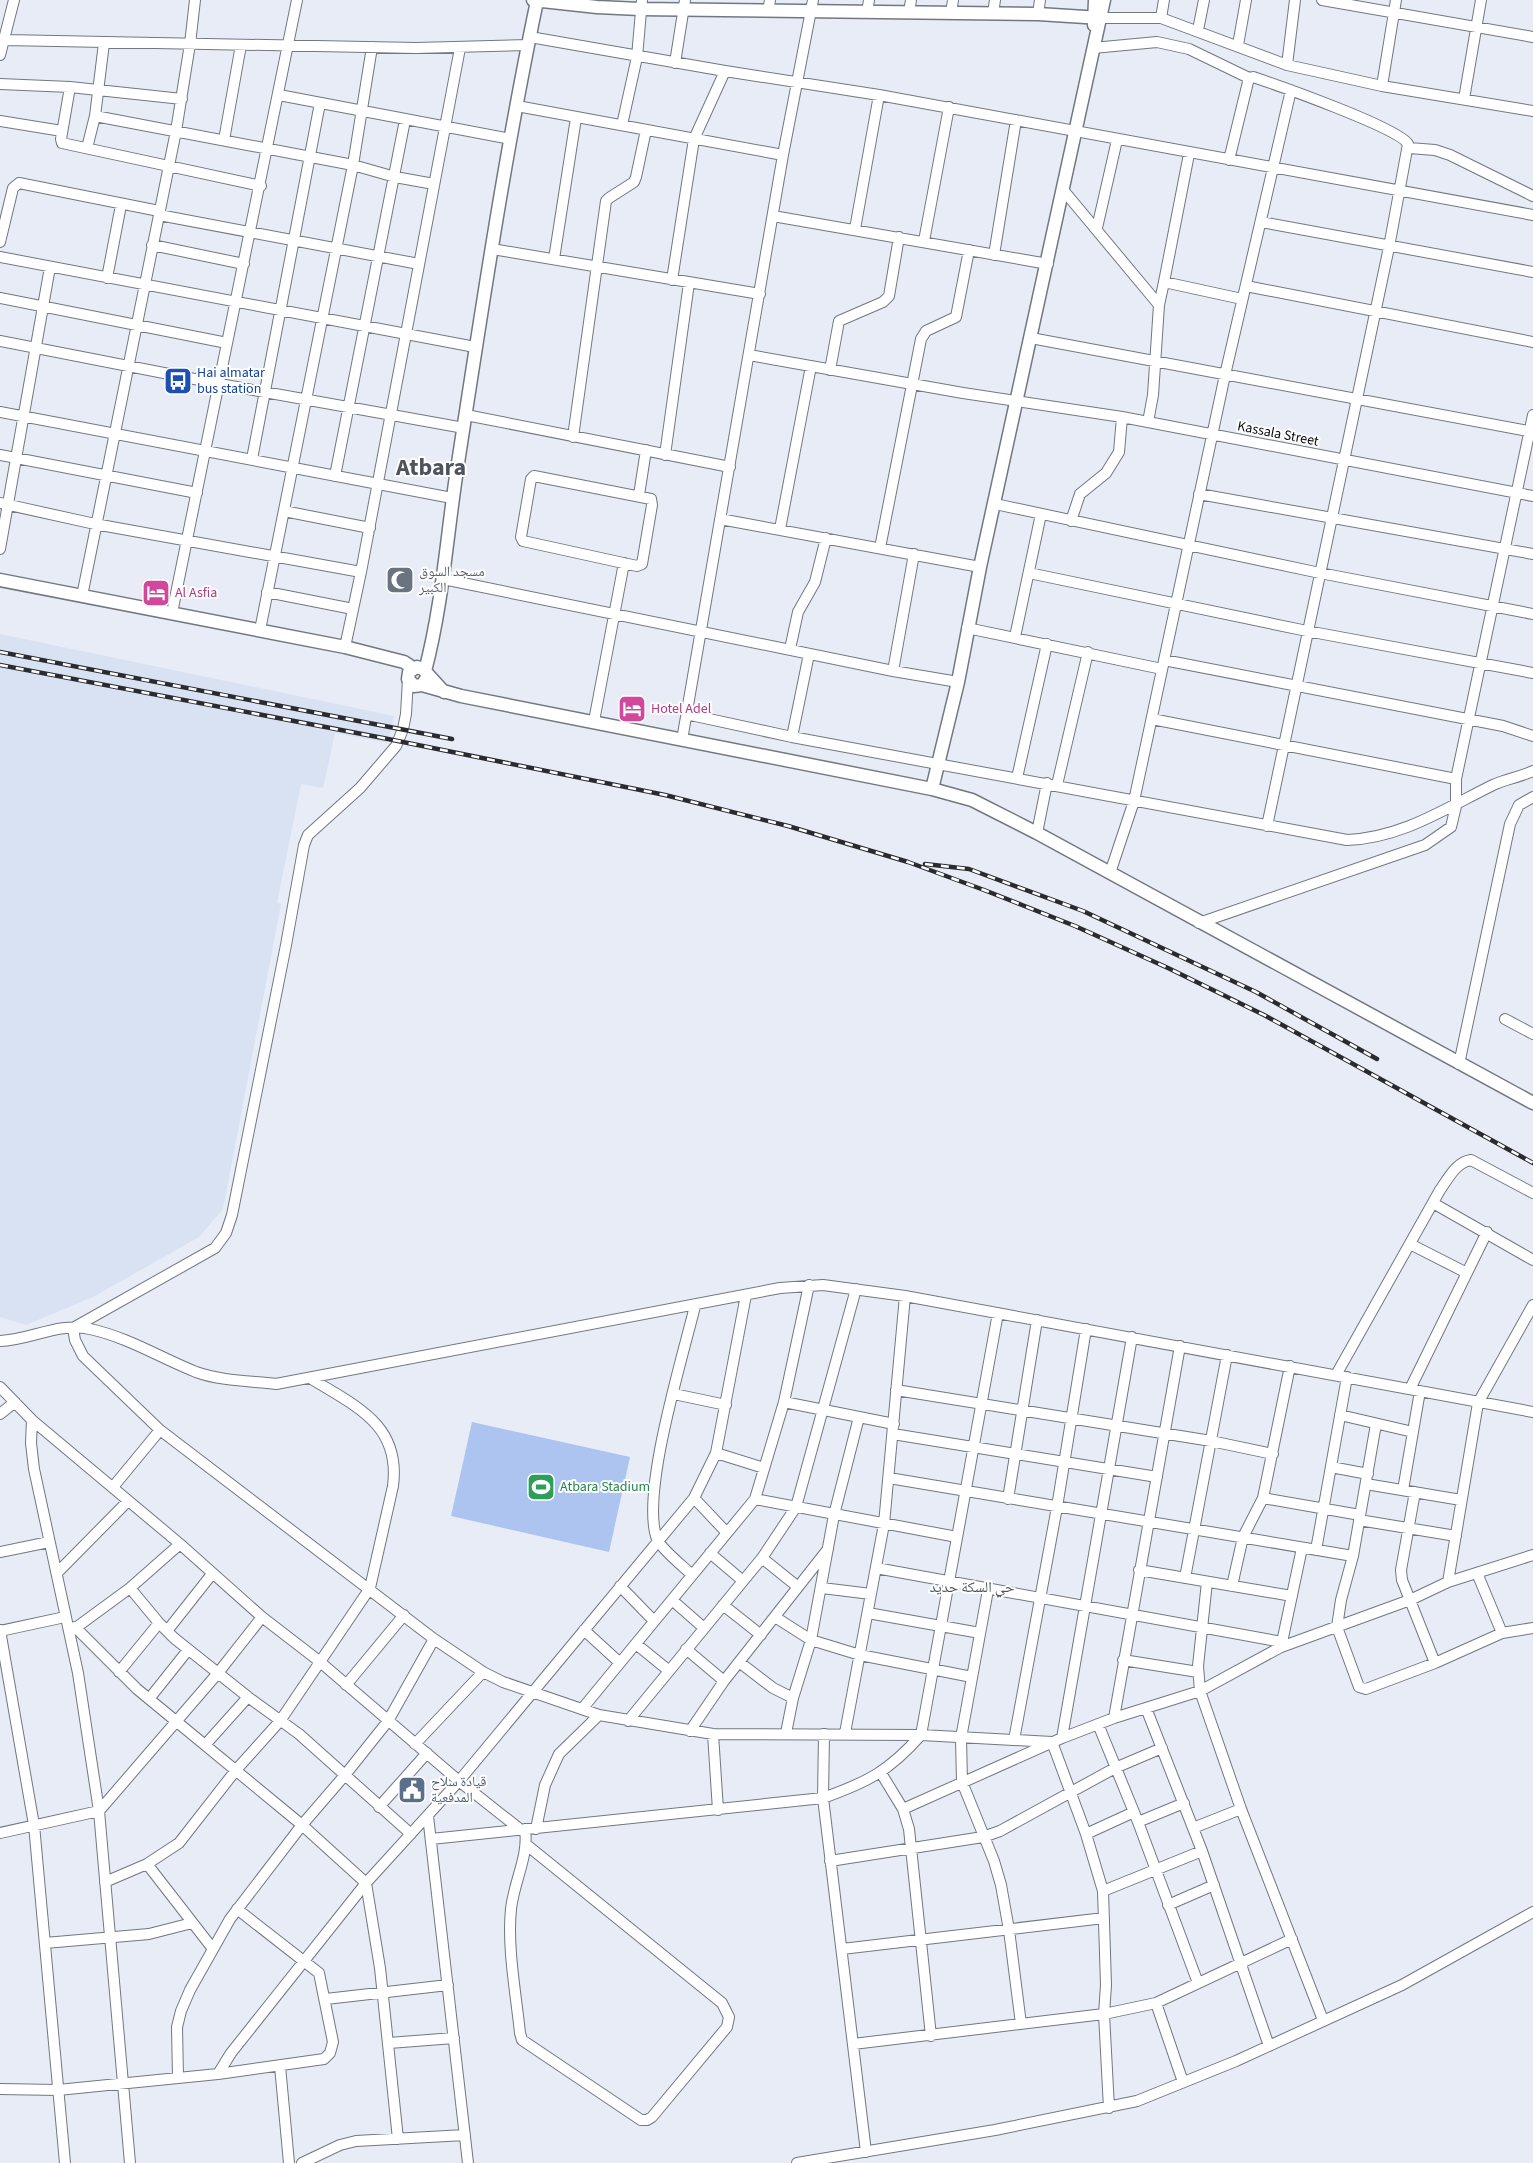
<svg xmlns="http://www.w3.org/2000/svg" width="1533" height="2163" viewBox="0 0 1533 2163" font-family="'Source Sans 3','Noto Naskh Arabic',sans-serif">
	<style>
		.built { fill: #d9e2f3 }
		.green { fill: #adc4f1 }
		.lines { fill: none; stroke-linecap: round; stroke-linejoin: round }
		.minor-casing { stroke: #727780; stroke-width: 12 }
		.major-casing { stroke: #727780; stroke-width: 15 }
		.minor { stroke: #fff; stroke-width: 10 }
		.major { stroke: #fff; stroke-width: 12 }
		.rail-casing { stroke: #292b30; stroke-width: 4.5 }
		.rail { stroke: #fff; stroke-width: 2.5; stroke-dasharray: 8; stroke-linecap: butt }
		.labels { text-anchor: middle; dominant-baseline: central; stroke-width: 4; stroke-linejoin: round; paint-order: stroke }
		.transit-label { font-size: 14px; fill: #164399; stroke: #fff; text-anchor: start }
		.street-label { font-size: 14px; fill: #0a0b0f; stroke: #fff }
		.worship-label { font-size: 14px; fill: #5b616d; stroke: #fff; text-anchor: start }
		.hotel-label { font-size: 14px; fill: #b23c85; stroke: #fff; text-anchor: start }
		.leisure-label { font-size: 14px; fill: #27864d; stroke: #fff; text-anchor: start }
		.service-label { font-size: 14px; fill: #4e5e75; stroke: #fff; text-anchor: start }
		.neighbourhood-label { font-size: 15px; fill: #4f545c; stroke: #fff }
		.town-label { font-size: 24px; font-weight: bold; fill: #4f545c; stroke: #fff }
	</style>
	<rect width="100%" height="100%" fill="#e7ecf6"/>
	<path class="built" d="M0,634L394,716L388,743L335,733L323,788L301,784L277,903L281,904L223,1209L199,1237L95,1296L26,1325L0,1317Z"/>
	<path class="green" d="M472,1422L630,1457L609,1552L451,1516Z"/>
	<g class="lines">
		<defs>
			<path id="minor" d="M1322,0L1533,37
				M768,11L770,0
				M867,12L869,0
				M909,12L911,0
				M951,13L953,0
				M993,13L995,0
				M1038,14L1040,0
				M1101,18H1161L1287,65L1382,86L1533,111
				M1161,18L1164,0
				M1198,30L1204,0
				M530,37L725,71L879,95L1533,215
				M5,40L416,48L528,45
				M1238,45L1246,0
				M1093,48L1157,42L1189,49L1249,78L1253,77C1277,85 1399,128 1408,144L1389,247L1267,826
				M0,55L14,0
				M675,63L685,0
				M1287,65L1295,0
				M0,84L70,87L182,99
				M1382,86L1396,0
				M70,87L61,139L62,143L261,186
				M279,95L511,139
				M1464,99L1481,0
				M517,106L783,155
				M95,116L353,165L395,177L434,184
				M0,121L62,131
				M622,125L637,57L642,0
				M224,140L241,45
				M87,148L95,116L104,43
				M1409,148L1435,150L1450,155L1533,196
				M1229,160L1249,78
				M1064,191L1159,305L1153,395L1148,422
				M159,215L419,264
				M773,216L1048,264
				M1261,222L1533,272
				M1097,228L1117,140
				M855,229L879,95
				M924,241L949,107
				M0,242L13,188L19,183L159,211
				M152,245L244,264
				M492,249L760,294
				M994,255L1016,120
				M0,257L475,347
				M554,259L576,118
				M107,278L121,205
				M672,280L694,139L725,71
				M1164,282L1189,154
				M1246,286L1533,342
				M0,298L227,343
				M1159,305L1164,282L1242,299
				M1031,338L1533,432
				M0,341L220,384L464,428
				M749,355L963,393L1122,417L1533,496
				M830,370L839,321L883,302L889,296L899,237
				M0,412L452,498
				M466,415L730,467
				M573,437L606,201L609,198L634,182L636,177L646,130
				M0,455L197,493
				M665,455L689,283
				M252,459L320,103
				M335,476L405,120
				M534,476L651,499L652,505L642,564L637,566L523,541L521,537L531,479Z
				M1199,494L1533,554
				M639,495L646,450
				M0,503L95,524L361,572
				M995,504L1320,573L1533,614
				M284,511L370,528
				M720,519L980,567
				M1071,521L1080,494L1106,473L1119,452L1122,417
				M780,529L811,366
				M880,548L921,339L926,331L956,317L969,250
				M0,549L50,267
				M1029,573L1307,631L1533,673
				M443,579L893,671L958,682
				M267,592L353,609
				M82,596L176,131L190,44L195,0
				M172,613L297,0
				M967,628L1162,669
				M260,630L353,165L372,47
				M1015,637L1041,514
				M345,647L361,572L460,48
				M790,649L798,612L815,582L826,538
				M1164,660L1503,726L1533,736
				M893,671L914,554
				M408,679L406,714L403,729L396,746L360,788L308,835L304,845L286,945L232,1215L226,1233L215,1248L73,1328L75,1340L83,1356L160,1430L434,1639L483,1672L503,1682L599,1715L713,1734L921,1735L1052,1742L1086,1834L1103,1891L1106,1985L1104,2014L1156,2003L1292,1939
				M686,714L792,737L1347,840C1402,838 1446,808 1493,785C1506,779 1520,777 1533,771
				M1152,719L1456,779
				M594,721L624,563
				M792,737L809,654
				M682,740L783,155L813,0
				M1017,778L1047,644
				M1057,785L1088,652
				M1037,833L1047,783
				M1110,873L1134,801L1225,375L1291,90
				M1199,923L1425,845L1451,827L1456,806V779L1533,415
				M1505,1019L1533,1034
				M1459,1064L1510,824L1519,805L1533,797
				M1433,1203L1533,1260
				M1410,1244L1467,1273
				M0,1341C31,1340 58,1322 90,1329C127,1337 161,1358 196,1372C221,1381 250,1381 276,1384L780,1288L823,1285L905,1296L1533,1412
				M1336,1375L1440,1190C1448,1179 1456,1162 1471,1160L1533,1193
				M0,1387L32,1420L180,1544L262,1617L319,1661L459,1781L521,1830
				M1410,1389L1487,1232
				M896,1390L1211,1441L1273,1454
				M674,1394L726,1405
				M784,1402L894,1424
				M0,1414L15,1402
				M1340,1415L1413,1432
				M32,1420L31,1443L34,1469L78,1673L99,1811L130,2163
				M1376,1424L1353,1556L1341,1600L1337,1627L1359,1687L1366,1689L1435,1663L1502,1633L1533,1628
				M893,1434L1157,1477
				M716,1453L764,1468
				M1331,1467L1368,1474
				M889,1478L1353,1556
				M1366,1484L1461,1500
				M113,1487L160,1430
				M1403,1490L1420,1391
				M1415,1492L1401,1570L1402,1580L1435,1663
				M694,1498L727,1533
				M1263,1498L1360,1515
				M755,1499L957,1537
				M1008,1499L1037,1320
				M1359,1520L1456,1536
				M1316,1550L1347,1377
				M0,1552L49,1542
				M710,1553L743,1581
				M762,1558L798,1587
				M876,1568L1282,1642
				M1139,1570L1292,1596
				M57,1573L128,1501
				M1477,1573L1502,1633
				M692,1575C684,1567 661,1549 657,1539C640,1495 683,1356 695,1306
				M1185,1578L1227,1355
				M1207,1582L1198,1666L1200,1691L1241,1809L1323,2020
				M1448,1582L1478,1403L1533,1305
				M620,1586L654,1621
				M1232,1586L1243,1537L1263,1498L1290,1366
				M130,1588L159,1623L174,1638L248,1697L299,1734L411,1834
				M822,1588L871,1594
				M988,1590L961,1738L962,1782L994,1861L1001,1885L1009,1930L1021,2024
				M672,1600L704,1628
				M723,1605L761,1635
				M868,1613L980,1633
				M775,1617L811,1640L860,1655L972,1677
				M75,1627L137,1689L302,1825L366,1883L380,1968L398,2139
				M0,1630L34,1825L65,2163
				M584,1630L620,1663
				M0,1631L65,1617
				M167,1631L212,1574
				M70,1632L130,1588L180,1544
				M636,1644L668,1670
				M1281,1647L1302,1548
				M686,1649L724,1681
				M1123,1660L1198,1672
				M739,1662L773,1688L793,1698
				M119,1672L159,1623
				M346,1685L404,1615
				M149,1699L188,1650
				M1146,1708L1202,1851L1269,2046
				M582,1709L755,1499L784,1402L809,1285
				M1114,1718L1180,1346
				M628,1721L762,1558L796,1507L856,1289
				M1098,1724L1138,1822L1184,1803
				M690,1731L724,1681L828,1549
				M786,1733L793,1698L811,1640L834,1515L859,1417
				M845,1733L884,1524L905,1296
				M713,1734L718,1810
				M824,1734L823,1798L866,2152
				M1062,1738L1132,1337
				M1014,1740L1057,1507L1086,1329
				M415,1744L483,1672
				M205,1745L248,1697
				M881,1773L903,1809L909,1829L931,2036
				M379,1807L427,1753
				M903,1809L1062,1738L1114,1718L1200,1691L1281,1647L1410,1600L1448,1582L1533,1555
				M428,1816L468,2163
				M1138,1822L1198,1983
				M1193,1828L1241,1809
				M525,1829C529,1856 514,1881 511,1909C507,1947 516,1994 520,2033L522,2040L641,2120H647L652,2117L727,2027L729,2017L722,2003L528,1846
				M536,1829L545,1785L559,1754L599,1715
				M0,1833L99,1811L218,1673L262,1617
				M1086,1834L1134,1812
				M431,1839L823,1798C868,1782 889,1771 921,1735L998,1313
				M830,1861L983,1837L1000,1831L1115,1768L1162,1748
				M147,1864L213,1949
				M105,1882L147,1864L179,1843L236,1770L280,1721L370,1588L393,1486C401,1424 355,1406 310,1378
				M1103,1891L1202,1851
				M1168,1905L1214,1885
				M45,1943L149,1934L192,1923
				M842,1949L1104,1918
				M326,1999L448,1985
				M1156,2003L1183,2082
				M389,2043L454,2038
				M853,2044L1104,2014L1109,2108
				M280,2066L289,2163
				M218,2074L231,2053L366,1883L459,1781L694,1498L716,1453L746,1295
				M178,2077L177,2027L181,2011L190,1990L230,1919L302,1825L345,1775L388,1721L434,1639
				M0,2089L58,2090L218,2074L324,2059L330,2053L333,2042L319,1973L237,1909
				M302,2163L340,2145L356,2141L465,2135
				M797,2163L995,2130L1137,2101L1236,2061L1402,1985L1533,1912"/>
			<path id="major" d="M533,0L597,7L640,9L1038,14L1101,18
				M1094,25L1095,0
				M0,580L345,647L404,662L413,668
				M425,671C443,603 447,532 458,463C482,308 505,154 537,1
				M426,679L422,685L414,686L408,679L409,672L417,667L423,669L444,692
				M422,685L461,696L932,789L972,800L1037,833L1533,1103
				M932,789L958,682L980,567L1104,0"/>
		</defs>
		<use href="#minor" class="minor-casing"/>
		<use href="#major" class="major-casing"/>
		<use href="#minor" class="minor"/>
		<use href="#major" class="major"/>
		<defs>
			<path id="rail" d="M0,652L452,739
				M0,665L383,738L665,795L788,826L908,862L984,890L1075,926L1168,968L1264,1015L1533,1163
				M925,864L969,869L1083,911L1256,992L1377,1059"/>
		</defs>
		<use href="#rail" class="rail-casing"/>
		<use href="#rail" class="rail"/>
	</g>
	<defs>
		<symbol id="bus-square" viewBox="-11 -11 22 22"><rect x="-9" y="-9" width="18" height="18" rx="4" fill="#1a4fb4" stroke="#fff"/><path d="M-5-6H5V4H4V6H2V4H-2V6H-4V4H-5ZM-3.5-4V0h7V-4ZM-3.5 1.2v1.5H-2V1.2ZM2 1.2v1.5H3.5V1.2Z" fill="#fff"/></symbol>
		<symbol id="mosque-square" viewBox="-11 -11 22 22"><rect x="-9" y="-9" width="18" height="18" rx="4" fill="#6b7280" stroke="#fff"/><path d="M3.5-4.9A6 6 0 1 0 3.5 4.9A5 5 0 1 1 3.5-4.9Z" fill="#fff"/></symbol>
		<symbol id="hotel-square" viewBox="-11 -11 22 22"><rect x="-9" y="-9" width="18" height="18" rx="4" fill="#d1479c" stroke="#fff"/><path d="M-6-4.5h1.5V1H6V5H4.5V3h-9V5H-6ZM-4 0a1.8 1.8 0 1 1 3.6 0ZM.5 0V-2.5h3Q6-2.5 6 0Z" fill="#fff"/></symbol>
		<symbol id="stadium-square" viewBox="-11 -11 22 22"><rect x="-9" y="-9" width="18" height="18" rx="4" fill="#2e9e5b" stroke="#fff"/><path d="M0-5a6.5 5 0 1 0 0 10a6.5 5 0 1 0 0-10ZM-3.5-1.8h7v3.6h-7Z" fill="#fff"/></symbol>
		<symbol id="civic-square" viewBox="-11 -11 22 22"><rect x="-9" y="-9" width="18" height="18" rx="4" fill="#5c6f8a" stroke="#fff"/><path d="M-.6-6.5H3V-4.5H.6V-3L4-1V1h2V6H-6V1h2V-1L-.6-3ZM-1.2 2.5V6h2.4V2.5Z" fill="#fff"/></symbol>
	</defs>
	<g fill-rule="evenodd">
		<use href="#bus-square" x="162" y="365" width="32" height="32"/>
		<use href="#mosque-square" x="384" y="564" width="32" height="32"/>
		<use href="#hotel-square" x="140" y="577" width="32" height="32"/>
		<use href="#hotel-square" x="616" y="693" width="32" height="32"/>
		<use href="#stadium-square" x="525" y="1471" width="32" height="32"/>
		<use href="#civic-square" x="396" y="1774" width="32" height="32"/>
	</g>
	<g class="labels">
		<g class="transit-label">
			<text x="197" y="373">Hai almatar<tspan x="197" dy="16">bus station</tspan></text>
		</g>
		<g class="street-label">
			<text transform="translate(1278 434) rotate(11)">Kassala Street</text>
		</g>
		<g class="worship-label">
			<text x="419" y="572">مسجد السوق<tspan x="419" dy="16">الكبير</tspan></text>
		</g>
		<g class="hotel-label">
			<text x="175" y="593">Al Asfia</text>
			<text x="651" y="709">Hotel Adel</text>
		</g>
		<g class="leisure-label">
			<text x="560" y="1487">Atbara Stadium</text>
		</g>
		<g class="service-label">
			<text x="431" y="1782">قيادة سلاح<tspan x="431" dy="16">المدفعية</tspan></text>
		</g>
		<g class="neighbourhood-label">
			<text x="972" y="1587">حي السكة حديد</text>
		</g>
		<g class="town-label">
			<text x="431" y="467">Atbara</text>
		</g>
	</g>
</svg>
